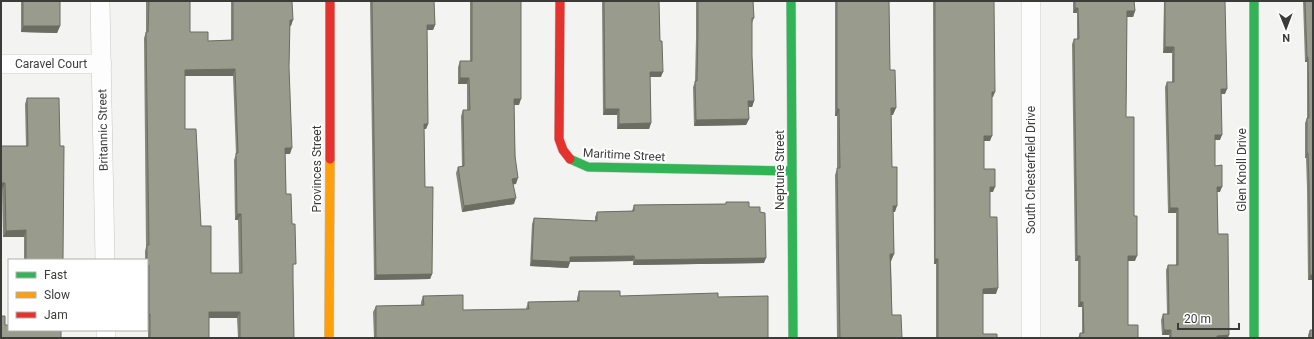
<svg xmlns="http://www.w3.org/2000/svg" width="1314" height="339" viewBox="0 0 1314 339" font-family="Roboto,sans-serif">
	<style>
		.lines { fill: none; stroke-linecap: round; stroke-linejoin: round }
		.street-casing { stroke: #c6c6c5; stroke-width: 20 }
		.fast-casing { stroke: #c6c6c5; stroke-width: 10 }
		.slow-casing { stroke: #c6c6c5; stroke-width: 10 }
		.jam-casing { stroke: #c6c6c5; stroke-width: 10 }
		.street { stroke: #fdfdfd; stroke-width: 19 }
		.fast { stroke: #30b455; stroke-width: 9 }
		.slow { stroke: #ff9f0a; stroke-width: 9 }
		.jam { stroke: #e5322d; stroke-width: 9 }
		.wall { fill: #848678; fill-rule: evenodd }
		.shaded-wall { fill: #6b6d62 }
		.building { fill: #999c8c; stroke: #6b6d62; fill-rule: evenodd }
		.labels { text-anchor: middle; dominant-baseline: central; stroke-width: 4; stroke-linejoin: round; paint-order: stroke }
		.street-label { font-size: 12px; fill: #3b3c3a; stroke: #fff }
	</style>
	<rect width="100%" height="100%" fill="#f3f3f2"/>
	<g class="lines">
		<defs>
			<path id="street" d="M100,1L105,260
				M1031,1V338
				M1,64H102
				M106,330V338"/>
			<path id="fast" d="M791,1L793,338
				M1254,1V338
				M570,159L588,167L792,171"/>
			<path id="slow" d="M329,338L330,159"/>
			<path id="jam" d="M560,1L559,139L563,150L570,159
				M330,159V1"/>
		</defs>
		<use href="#street" class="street-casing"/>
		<use href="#fast" class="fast-casing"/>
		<use href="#slow" class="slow-casing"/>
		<use href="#jam" class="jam-casing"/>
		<use href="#street" class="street"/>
		<use href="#fast" class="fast"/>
		<use href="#slow" class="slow"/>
		<use href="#jam" class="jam"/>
	</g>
	<path class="wall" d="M21,1H60V26L57,33L21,32Z
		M146,1H190V32L208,41L231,40V1H292L291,26H290L289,67L290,154H285L286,194L293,271L294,338H238L237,318H209V338H148V320H147V260H145V251L146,247L144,38L146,32ZM185,76H233L236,154L234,160L235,220H238L239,273H211L201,226L185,129Z
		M370,1H434L435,25L433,30H427L428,124L426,129H424L425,187L432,274L430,279L374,280Z
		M470,1H521L519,105H514L516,184H513L514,204L462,212L456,173L458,167H462L461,116L463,110H467V84H458V67L460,61H470Z
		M602,1H659L661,77H650L651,123L649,129H617V115H603Z
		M696,1H753L754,18L752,23V56L754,101L752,107H748L749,119L746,125L694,126L693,87L695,82L696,38Z
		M835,1H889L890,70L893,115H891L892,167L895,212H893L894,254L891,261L892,315L902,338H837L835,175L837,169V116H835Z
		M933,1H994L993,97H992L990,141H984V169L993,192H990V217L996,294H983V334L997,338H936V264H934Z
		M1073,1H1134L1135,11L1133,17H1127L1126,117L1134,216L1135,261H1128V325L1138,338H1078L1080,333H1082V307H1078V261H1075L1072,44L1074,39H1077V13H1073Z
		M1164,1H1225V94H1221L1220,140H1215V166L1220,192H1217L1218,234L1228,338H1169V335H1162L1161,320L1163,314H1167L1166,270L1168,265H1176V213H1168L1165,87L1167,82H1172V53H1163Z
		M1303,1H1313V280H1308L1307,188L1306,158H1305V123L1307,118V62H1305Z
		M27,98L60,146L63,260H24V237H3L2,189H1V146H26L25,104Z
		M726,202L749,207L764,263L633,265V261L570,262L568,268L530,266L532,224L534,218L595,221V217L597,212L632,211L634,205L726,204Z
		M579,291L620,296L718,297L768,338H374L373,312L376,306L421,305V302L423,296L463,310L526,309L528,302L577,301V298Z
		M1310,330L1313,338H1308V335Z"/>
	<path class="shaded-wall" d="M1075,8H1078L1077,13H1073Z
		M1127,11H1135L1133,17H1125Z
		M290,20H293L291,26H288Z
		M427,25H435L433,30H425Z
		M23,26H60L57,33L21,32Z
		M1165,47H1174L1172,53H1163Z
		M1307,57H1308L1307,62H1305Z
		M235,69L233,76H183L185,70Z
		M650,72H663L661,77H648Z
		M460,78H469L467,84H458Z
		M1221,89H1227L1225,94H1219Z
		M992,92H995L993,97H990Z
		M514,99H521L519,105H512Z
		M748,101H754L752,107H746Z
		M891,108H896L893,115H889Z
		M605,109H619L617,115H603Z
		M837,109H839L837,116H835Z
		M749,119L746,125L694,126L696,120Z
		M651,123L649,129H617L619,124Z
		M424,124H428L426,129H422Z
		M1215,135H1222L1220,140H1213Z
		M984,136H992L990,141H982Z
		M285,148H292L290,154H283Z
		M1307,153H1308L1306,158H1305Z
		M518,178L516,184L510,185L512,179Z
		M1,183H5L2,189H1Z
		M990,187H995L993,192H988Z
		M1217,187H1222L1220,192H1215Z
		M516,198L514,204L462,212L464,206Z
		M893,206H897L895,212H890Z
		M1170,208H1178L1176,213H1168Z
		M237,214H241L238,220H235Z
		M26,230L24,237H3L6,231Z
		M890,254H894L891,261H888Z
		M634,256L633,261L569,262L570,257Z
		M1077,256H1080L1078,261H1075Z
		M1128,256H1137L1135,261H1126Z
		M766,258L764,263L633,265L635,260Z
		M935,259H938L936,264H934Z
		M532,260L570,262L568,268L530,266Z
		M432,274L430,279L374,280L376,275Z
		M1310,275H1313V280H1308Z
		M998,288L996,294H981L983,289Z
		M1080,302H1083L1082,307H1078Z
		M209,312H240L237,318H206Z
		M149,314H150L148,320H147Z
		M1164,330H1171L1169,335H1162Z
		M1229,335L1228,338H1216L1217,336Z"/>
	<path class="building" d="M23,1H60V26H23Z
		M149,1H190V32H208V41L233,40V1H292L293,20H290L289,67L292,148H285L286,194H291L292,224H295L296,264H293V284L294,338H240V312H209V338H150V314H149V265H147V245H149L146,32H148ZM235,69L238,153H236L237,214H241L242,273H211V226H201L196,129H185V70Z
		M372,1H434L435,25H427L428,124H424L425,187H433L432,274L376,275Z
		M472,1H521V99H514L515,156L518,178L512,179L516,198L464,206L458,167L464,166L463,110H470L469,78H460V61H472Z
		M604,1H659L660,41H662L663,72H650L651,123L619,124V109H605Z
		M698,1H753L754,18H752V56L754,101H748L749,119L696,120L695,81H697L698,32Z
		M837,1H889L890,70H895L896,108H891L892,167H897V206H893L894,254H890L892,315H901L902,338H840L837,168H840L839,109H837Z
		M935,1H994L995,92H992V136H984V169H995V187H990V217H997L998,288L983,289V334H997V338H938V259H935Z
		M1075,1H1134L1135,11H1127L1126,117H1134V216H1137V256H1128V325H1138V338H1080V333H1084L1083,302H1080V256H1077L1074,39H1079L1078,8H1075Z
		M1165,1H1225L1227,89H1221L1222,135H1215V166L1222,165V187H1217L1218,234H1228L1229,335L1217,336V338H1171V330H1164L1163,314H1169L1168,265H1178V208H1170L1167,82H1174V47H1165Z
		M1305,1H1313V275H1310L1309,182L1308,153H1307V118H1309L1308,57H1307Z
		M27,98H59L60,146H64L63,260H26V230L6,231L5,183H1V146H28Z
		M726,202H749V207H760V212L765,213L766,258L635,260L634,256L570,257V262L532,260L534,218L597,221V212L634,211V205L726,204Z
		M579,291H620V296L718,293V297L768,296V338H376V306L424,305L423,296L463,295V310L529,309L528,302L579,301Z
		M1,316H5V325H9V330H61V338H1Z
		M1310,330H1313V338H1310Z"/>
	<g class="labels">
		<g class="street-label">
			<text x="51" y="64">Caravel Court</text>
			<text transform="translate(103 130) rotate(-91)">Britannic Street</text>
			<text transform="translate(624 155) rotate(3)">Maritime Street</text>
			<text transform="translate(317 169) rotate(-90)">Provinces Street</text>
			<text transform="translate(780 170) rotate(-90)">Neptune Street</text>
			<text transform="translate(1031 170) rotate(-90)">South Chesterfield Drive</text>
			<text transform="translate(1242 170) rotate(-90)">Glen Knoll Drive</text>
		</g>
	</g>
	<rect width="1314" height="339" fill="none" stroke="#3b3c3a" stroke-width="4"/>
	<rect x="8" y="259" width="140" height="72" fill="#ffffff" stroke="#b1b1b0"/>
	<rect x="16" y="272" width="20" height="6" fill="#30b455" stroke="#b1b1b0"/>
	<text x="44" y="279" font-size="12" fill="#3b3c3a">Fast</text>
	<rect x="16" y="292" width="20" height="6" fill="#ff9f0a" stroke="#b1b1b0"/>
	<text x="44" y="299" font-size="12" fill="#3b3c3a">Slow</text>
	<rect x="16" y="312" width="20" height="6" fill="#e5322d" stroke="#b1b1b0"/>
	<text x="44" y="319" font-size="12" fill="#3b3c3a">Jam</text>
	<g transform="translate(1286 28) rotate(179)" stroke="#ffffff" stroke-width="3" paint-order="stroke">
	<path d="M0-3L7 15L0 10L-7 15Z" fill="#3b3c3a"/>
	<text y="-6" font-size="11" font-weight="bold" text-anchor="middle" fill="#3b3c3a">N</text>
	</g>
	<path d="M1178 323v6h61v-6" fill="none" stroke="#3b3c3a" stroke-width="2"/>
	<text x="1184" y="323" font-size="12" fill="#3b3c3a" stroke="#ffffff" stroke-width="3" paint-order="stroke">20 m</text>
</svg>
